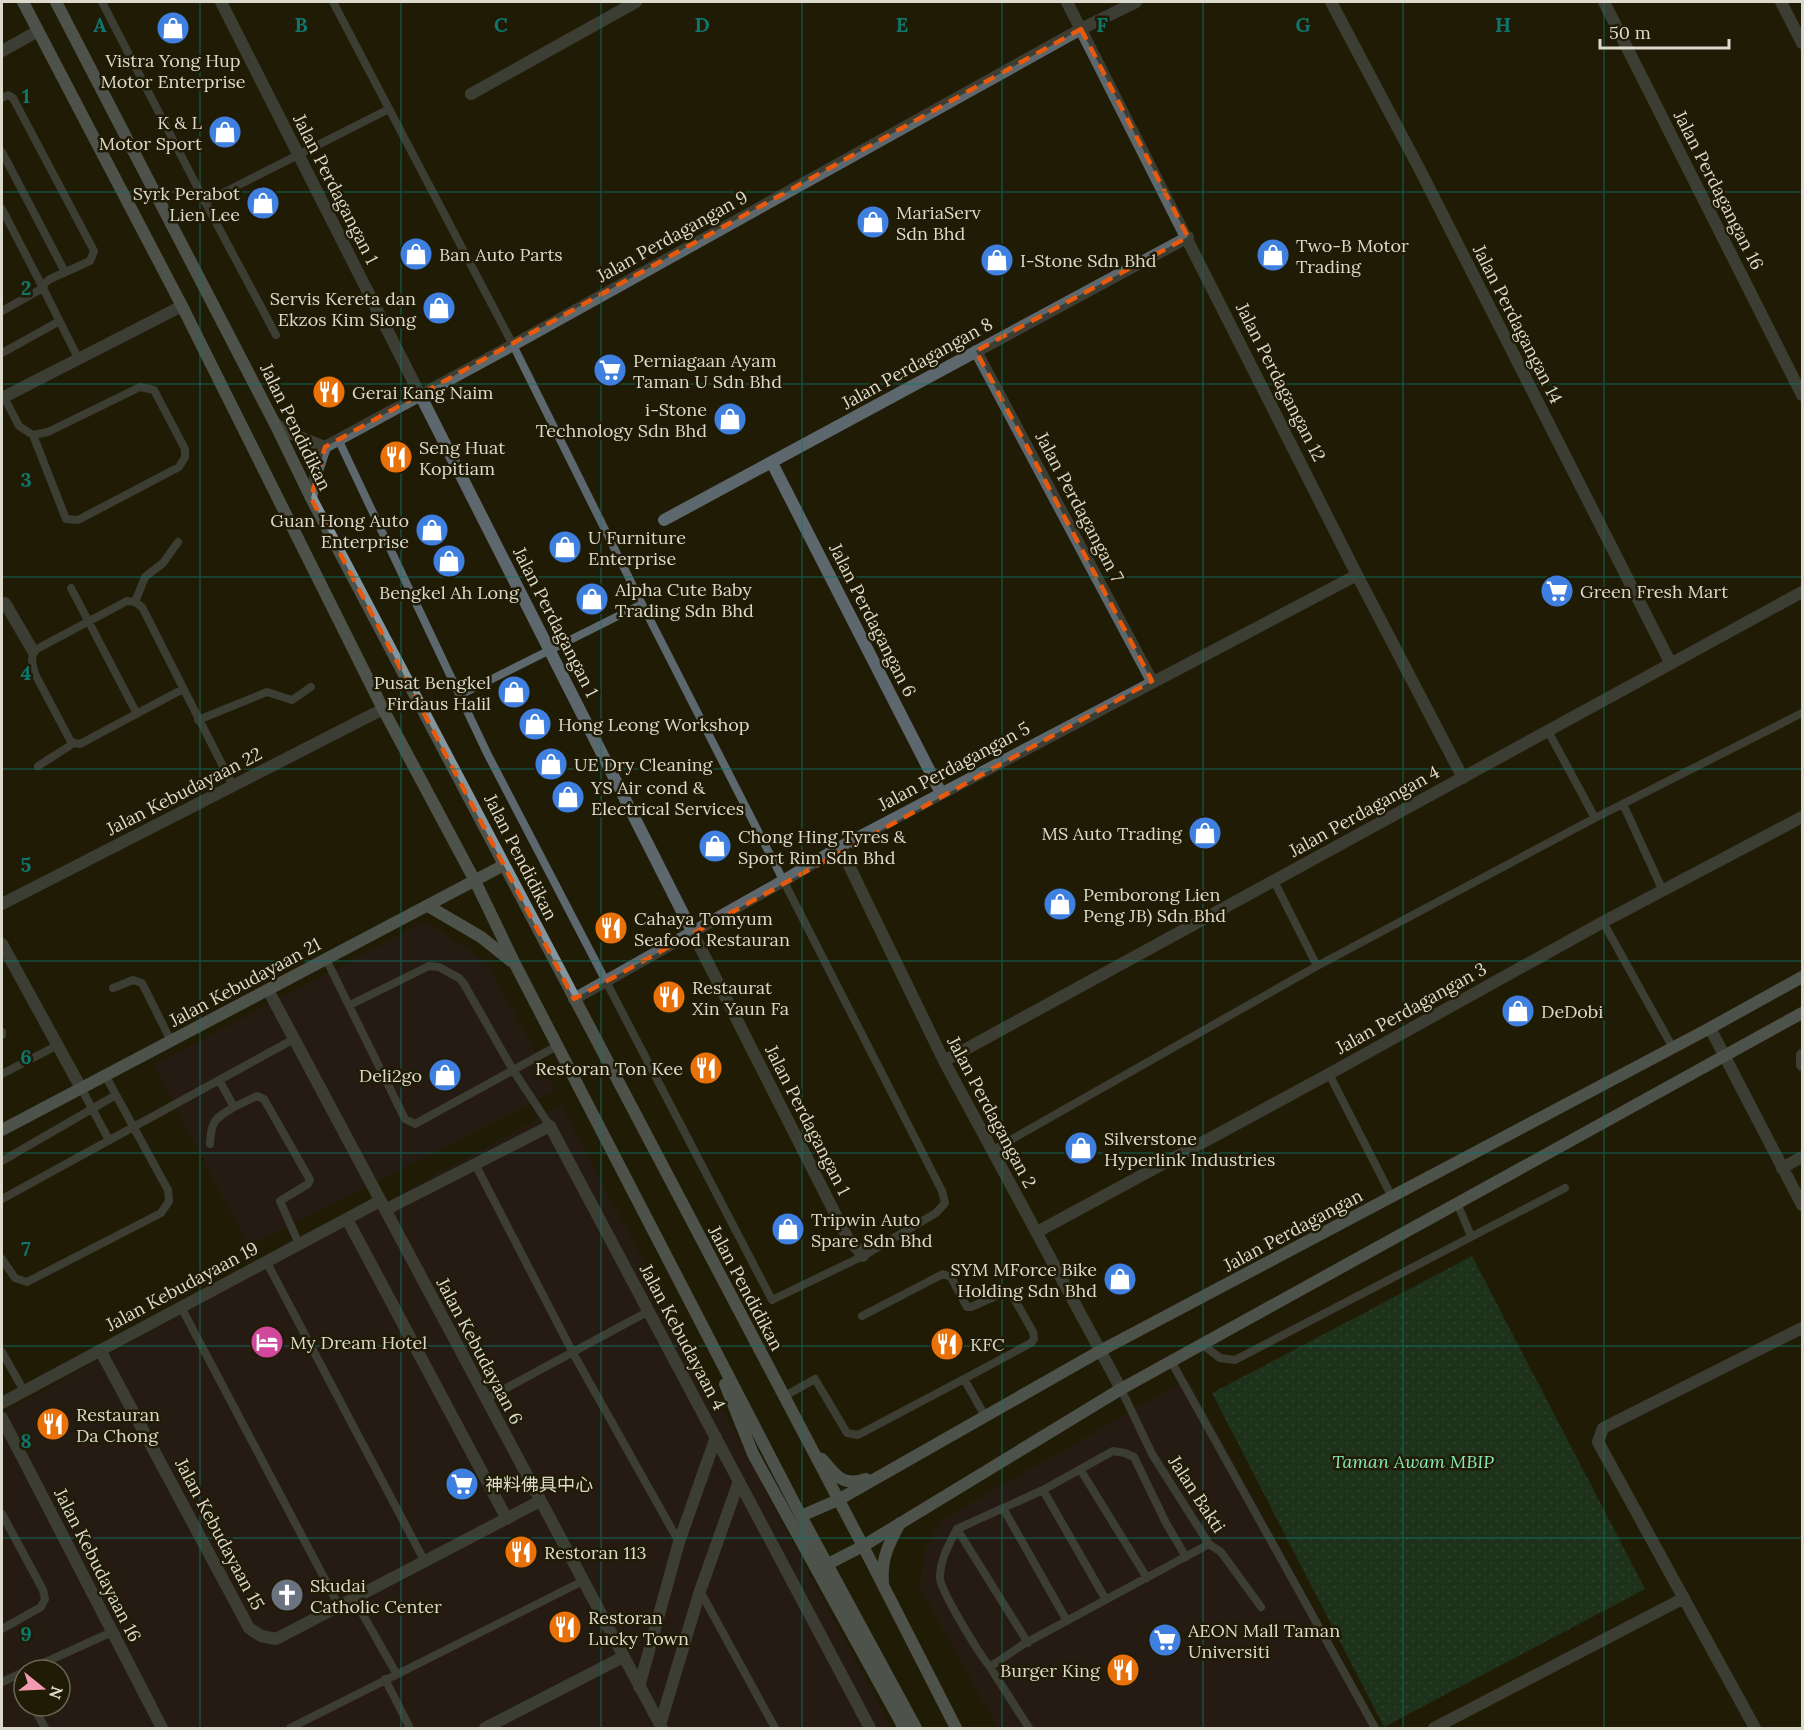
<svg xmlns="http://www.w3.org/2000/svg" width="1804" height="1730" viewBox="0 0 1804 1730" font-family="Lora,'Noto Sans SC',serif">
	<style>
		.commercial { fill: #2d1c25; fill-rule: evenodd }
		.park { fill: url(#park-dots) }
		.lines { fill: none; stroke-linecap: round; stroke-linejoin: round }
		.lane { stroke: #5d686e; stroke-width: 8 }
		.street { stroke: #5d686e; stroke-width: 12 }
		.secondary { stroke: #83959f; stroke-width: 12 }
		.marked { fill: none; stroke: #e8590c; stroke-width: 4.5; stroke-dasharray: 12 8; stroke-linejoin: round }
		.grid { fill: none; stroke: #0f766e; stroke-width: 1.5; stroke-opacity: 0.55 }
		.labels { text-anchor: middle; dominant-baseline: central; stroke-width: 5; stroke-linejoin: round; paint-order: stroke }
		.poi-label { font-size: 18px; fill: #dcdacc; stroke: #201b05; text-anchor: start }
		.street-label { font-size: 18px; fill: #dcdacc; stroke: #201b05 }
		.park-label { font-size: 18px; font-style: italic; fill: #86ebb7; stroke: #201b05 }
		.grid-label { font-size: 20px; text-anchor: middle; font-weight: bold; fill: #0f766e; stroke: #201b05; stroke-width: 5; stroke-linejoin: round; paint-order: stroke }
	</style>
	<defs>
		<pattern id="park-dots" width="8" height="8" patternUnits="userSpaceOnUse" patternTransform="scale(1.5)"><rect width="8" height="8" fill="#1a4d35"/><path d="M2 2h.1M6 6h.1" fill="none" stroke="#3b6651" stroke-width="1.8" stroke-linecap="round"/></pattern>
	</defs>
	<rect width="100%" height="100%" fill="#201b05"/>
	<path class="commercial" d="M426,921L488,964L555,1091L249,1247L154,1065Z
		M561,1106L891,1728H2V1413ZM24,1670H60V1706H24Z
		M1188,1379L1379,1728H998L920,1587L925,1551L940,1521Z"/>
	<path class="park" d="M1472,1256L1645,1589L1384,1727L1212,1393Z"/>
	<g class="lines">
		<path class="lane" d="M102,2L205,202L276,335
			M333,2L513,345L642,604L942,1191L945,1203L936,1213L863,1256L772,1300L487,753L339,441
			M2,98L8,95L13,98L94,251L90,261L50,279L45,283L43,288L78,358
			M2,152L65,272
			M205,202L389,109
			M2,209L43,288L2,311
			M2,353L58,322
			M4,397L19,426L33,435L48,432L140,387L154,390L185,449V457L179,467L78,520L66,519L33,435
			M71,588L137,714
			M135,602L145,577L163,563L178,542
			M460,695L642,604
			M198,720L267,692L292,700L311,687
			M1548,731L1595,818
			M74,743L80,744L183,689
			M38,766L74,743L70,740L35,674L32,662L33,651L127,601L135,602L142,607L233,786
			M1623,804L1663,891
			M1274,881L1317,966
			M1603,922L1673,1048
			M326,959L405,1119L415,1124L557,1046
			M113,988L133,980L142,983L171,1041
			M350,1005L429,966L439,967L459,978L464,984L513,1070L550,1126
			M2,1032V1035
			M2,1074L58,1045
			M1329,1074L1392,1197
			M219,1080L234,1107L257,1096L264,1099L310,1180L308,1184L280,1201L299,1244
			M81,1088L109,1140
			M210,1144C211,1121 214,1119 234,1107
			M993,1150L1317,966L1595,818L1802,713
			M2,1161L116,1095
			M475,1164L573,1353L679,1542
			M2,1199L294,1039
			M1457,1203L1471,1236
			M2,1259L15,1278L27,1282L161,1213L169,1201L168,1190L105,1075
			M266,1261L425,1562
			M181,1307L339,1606
			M862,1316L943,1274L951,1277L967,1307H971L1003,1293H1011L1033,1332L1034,1339L1031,1343L964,1379
			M1202,1344L1220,1358L1235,1360L1565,1188
			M2,1352L24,1391
			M1171,1361L1375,1728
			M1121,1389L1152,1454L1209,1544L1221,1552L1261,1607
			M783,1397L815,1379L847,1433L858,1435L964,1379L985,1416
			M486,1399L649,1311
			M1080,1469L1147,1578
			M1043,1490L1106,1600
			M1003,1508L1067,1621
			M2,1514L43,1590L45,1599L41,1607L2,1629
			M957,1529L1028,1643
			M1186,1557L1166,1523L1134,1457L1125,1453L1113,1451L1043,1490L957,1529C949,1544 940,1560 940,1577C939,1589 980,1655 990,1667L1022,1645L1209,1544
			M700,1591L775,1728
			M354,1599L396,1673
			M990,1667L1029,1728
			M28,1670L112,1632
			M17,1675L24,1688
			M385,1679L410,1728
			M2,1682L24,1672
			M33,1706L45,1728
			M290,1728L583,1581"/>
		<path class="street" d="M221,2L847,1237L863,1256
			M1067,2L1357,575L1463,778
			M1331,2L1419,168L1671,664
			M1604,2L1802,395
			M1781,2L1802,43
			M2,51L38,31
			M471,94L636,2
			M976,351L1152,681
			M2,398L182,306
			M275,424L292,434L325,447
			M772,463L941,793
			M311,498L316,474L325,447L513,345L1081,29L1136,2
			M664,520L1188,237
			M5,603L33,651
			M840,847L944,1061L1121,1389
			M2,904L383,709
			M2,944L81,1088
			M268,990L662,1728
			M574,999L783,881L840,847L1357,575
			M1710,1028L1802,1205
			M1802,1055V1065
			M944,1061L1802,592
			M1782,1168L1802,1157
			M385,1210L550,1126L870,1728
			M347,1219L507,1519
			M1037,1232L1329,1074L1603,922L1802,817
			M100,1350L249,1628L261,1636L276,1639L540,1501
			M2,1403L380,1201
			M2,1418L162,1728
			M639,1687L679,1542L716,1437
			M660,1725L700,1591L739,1481
			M485,1728L623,1657
			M1434,1728L1684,1598
			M1755,1728L1598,1442L1603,1428L1802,1328"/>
		<path class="secondary" d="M23,2L182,306L383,709L475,881L515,964L801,1516L916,1728
			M56,2L275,424L311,498L863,1546L956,1728
			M428,906L481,937L511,961
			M2,1130L504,865
			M725,1384L753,1454L904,1728
			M822,1459C836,1476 843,1487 866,1479
			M801,1516L838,1500L1100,1351L1710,1028L1802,977
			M828,1564L863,1546L1121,1389L1802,1013
			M883,1582C881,1559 889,1543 900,1523"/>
	</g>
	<path d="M0 0H1804V1730H0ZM1081,29L1188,237L976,351L1152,681L574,999L311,498L325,447Z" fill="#201b05" fill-opacity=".55" fill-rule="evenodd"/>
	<path class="marked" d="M1081,29L1188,237L976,351L1152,681L574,999L311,498L325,447Z"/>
	<path class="grid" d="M200,2V1728M401,2V1728M601,2V1728M802,2V1728M1002,2V1728M1203,2V1728M1403,2V1728M1604,2V1728M2,192H1802M2,384H1802M2,577H1802M2,769H1802M2,961H1802M2,1153H1802M2,1346H1802M2,1538H1802"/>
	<defs>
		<symbol id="shop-disc" viewBox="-11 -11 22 22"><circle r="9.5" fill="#3f7fe0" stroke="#201b05"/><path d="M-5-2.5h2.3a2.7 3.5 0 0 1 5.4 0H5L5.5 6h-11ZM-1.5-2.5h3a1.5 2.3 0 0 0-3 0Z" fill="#fff"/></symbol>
		<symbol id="supermarket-disc" viewBox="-11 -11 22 22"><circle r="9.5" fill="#3f7fe0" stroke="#201b05"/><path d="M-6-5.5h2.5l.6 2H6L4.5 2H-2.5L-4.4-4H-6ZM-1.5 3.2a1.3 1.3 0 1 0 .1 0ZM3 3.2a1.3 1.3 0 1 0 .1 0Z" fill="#fff"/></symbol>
		<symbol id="restaurant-disc" viewBox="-11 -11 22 22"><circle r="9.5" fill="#e8710a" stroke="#201b05"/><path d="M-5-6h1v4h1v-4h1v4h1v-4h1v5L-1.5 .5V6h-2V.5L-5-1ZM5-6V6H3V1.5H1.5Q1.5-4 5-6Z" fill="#fff"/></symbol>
		<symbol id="hotel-disc" viewBox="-11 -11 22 22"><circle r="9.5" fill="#d1479c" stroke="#201b05"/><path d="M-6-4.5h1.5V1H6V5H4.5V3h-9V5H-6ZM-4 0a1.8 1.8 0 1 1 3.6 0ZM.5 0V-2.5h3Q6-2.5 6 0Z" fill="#fff"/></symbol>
		<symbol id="church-disc" viewBox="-11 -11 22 22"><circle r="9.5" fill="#6b7280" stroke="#201b05"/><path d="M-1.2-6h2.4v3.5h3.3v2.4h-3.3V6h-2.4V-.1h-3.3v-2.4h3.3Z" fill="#fff"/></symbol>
	</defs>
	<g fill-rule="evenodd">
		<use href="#shop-disc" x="154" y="9" width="38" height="38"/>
		<use href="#shop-disc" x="206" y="113" width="38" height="38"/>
		<use href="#shop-disc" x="244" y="184" width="38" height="38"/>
		<use href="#shop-disc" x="854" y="203" width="38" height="38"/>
		<use href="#shop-disc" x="397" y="235" width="38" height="38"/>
		<use href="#shop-disc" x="1254" y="236" width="38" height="38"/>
		<use href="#shop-disc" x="978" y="241" width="38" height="38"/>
		<use href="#shop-disc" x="420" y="289" width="38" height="38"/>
		<use href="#supermarket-disc" x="591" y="351" width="38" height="38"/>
		<use href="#restaurant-disc" x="310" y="373" width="38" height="38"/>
		<use href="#shop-disc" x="711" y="400" width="38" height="38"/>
		<use href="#restaurant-disc" x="377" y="438" width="38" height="38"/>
		<use href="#shop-disc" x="413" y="511" width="38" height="38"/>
		<use href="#shop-disc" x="546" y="528" width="38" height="38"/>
		<use href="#shop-disc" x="430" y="542" width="38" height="38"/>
		<use href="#supermarket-disc" x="1538" y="572" width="38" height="38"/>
		<use href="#shop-disc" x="573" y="580" width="38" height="38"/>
		<use href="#shop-disc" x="495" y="673" width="38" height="38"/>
		<use href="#shop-disc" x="516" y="705" width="38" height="38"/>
		<use href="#shop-disc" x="532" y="745" width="38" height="38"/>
		<use href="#shop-disc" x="549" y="778" width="38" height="38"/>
		<use href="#shop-disc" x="1186" y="814" width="38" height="38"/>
		<use href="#shop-disc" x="696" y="827" width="38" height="38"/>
		<use href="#shop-disc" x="1041" y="885" width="38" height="38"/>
		<use href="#restaurant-disc" x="592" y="909" width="38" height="38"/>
		<use href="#restaurant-disc" x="650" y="978" width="38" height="38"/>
		<use href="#shop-disc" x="1499" y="992" width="38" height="38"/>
		<use href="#restaurant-disc" x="687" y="1049" width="38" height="38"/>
		<use href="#shop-disc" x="426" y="1056" width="38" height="38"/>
		<use href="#shop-disc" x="1062" y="1129" width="38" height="38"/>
		<use href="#shop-disc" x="769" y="1210" width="38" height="38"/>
		<use href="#shop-disc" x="1101" y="1260" width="38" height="38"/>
		<use href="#hotel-disc" x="248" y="1323" width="38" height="38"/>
		<use href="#restaurant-disc" x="928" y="1325" width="38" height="38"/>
		<use href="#restaurant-disc" x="34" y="1405" width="38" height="38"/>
		<use href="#supermarket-disc" x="443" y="1465" width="38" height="38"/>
		<use href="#restaurant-disc" x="502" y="1533" width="38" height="38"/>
		<use href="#church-disc" x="268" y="1576" width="38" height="38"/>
		<use href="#restaurant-disc" x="546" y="1608" width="38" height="38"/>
		<use href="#supermarket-disc" x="1146" y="1621" width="38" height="38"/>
		<use href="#restaurant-disc" x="1104" y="1651" width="38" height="38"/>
	</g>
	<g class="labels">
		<g class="poi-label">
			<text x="173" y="60" text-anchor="middle">Vistra Yong Hup<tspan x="173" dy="21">Motor Enterprise</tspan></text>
			<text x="202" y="122" text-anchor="end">K &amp; L<tspan x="202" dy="21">Motor Sport</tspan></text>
			<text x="240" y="193" text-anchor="end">Syrk Perabot<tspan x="240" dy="21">Lien Lee</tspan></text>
			<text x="896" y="212">MariaServ<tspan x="896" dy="21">Sdn Bhd</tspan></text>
			<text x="1296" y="245">Two-B Motor<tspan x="1296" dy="21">Trading</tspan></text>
			<text x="439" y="254">Ban Auto Parts</text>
			<text x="1020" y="260">I-Stone Sdn Bhd</text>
			<text x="416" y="298" text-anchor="end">Servis Kereta dan<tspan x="416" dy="21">Ekzos Kim Siong</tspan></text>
			<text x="633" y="360">Perniagaan Ayam<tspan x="633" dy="21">Taman U Sdn Bhd</tspan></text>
			<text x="352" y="392">Gerai Kang Naim</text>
			<text x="707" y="409" text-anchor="end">i-Stone<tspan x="707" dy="21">Technology Sdn Bhd</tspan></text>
			<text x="419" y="447">Seng Huat<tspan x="419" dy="21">Kopitiam</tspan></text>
			<text x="409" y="520" text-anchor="end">Guan Hong Auto<tspan x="409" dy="21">Enterprise</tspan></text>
			<text x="588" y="537">U Furniture<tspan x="588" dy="21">Enterprise</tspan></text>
			<text x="615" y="589">Alpha Cute Baby<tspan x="615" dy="21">Trading Sdn Bhd</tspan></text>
			<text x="1580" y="591">Green Fresh Mart</text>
			<text x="449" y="592" text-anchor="middle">Bengkel Ah Long</text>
			<text x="491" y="682" text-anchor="end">Pusat Bengkel<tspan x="491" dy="21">Firdaus Halil</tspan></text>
			<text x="558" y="724">Hong Leong Workshop</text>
			<text x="574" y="764">UE Dry Cleaning</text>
			<text x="591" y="787">YS Air cond &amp;<tspan x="591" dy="21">Electrical Services</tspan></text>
			<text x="1182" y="833" text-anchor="end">MS Auto Trading</text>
			<text x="738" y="836">Chong Hing Tyres &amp;<tspan x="738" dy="21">Sport Rim Sdn Bhd</tspan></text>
			<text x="1083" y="894">Pemborong Lien<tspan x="1083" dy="21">Peng JB) Sdn Bhd</tspan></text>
			<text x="634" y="918">Cahaya Tomyum<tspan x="634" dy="21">Seafood Restauran</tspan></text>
			<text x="692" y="987">Restaurat<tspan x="692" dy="21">Xin Yaun Fa</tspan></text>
			<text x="1541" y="1011">DeDobi</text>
			<text x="683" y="1068" text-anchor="end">Restoran Ton Kee</text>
			<text x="422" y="1075" text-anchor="end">Deli2go</text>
			<text x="1104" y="1138">Silverstone<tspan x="1104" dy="21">Hyperlink Industries</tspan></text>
			<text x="811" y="1219">Tripwin Auto<tspan x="811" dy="21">Spare Sdn Bhd</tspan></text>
			<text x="1097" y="1269" text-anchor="end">SYM MForce Bike<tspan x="1097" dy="21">Holding Sdn Bhd</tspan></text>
			<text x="290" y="1342">My Dream Hotel</text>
			<text x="970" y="1344">KFC</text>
			<text x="76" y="1414">Restauran<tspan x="76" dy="21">Da Chong</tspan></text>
			<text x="485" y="1484">神料佛具中心</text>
			<text x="544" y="1552">Restoran 113</text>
			<text x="310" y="1585">Skudai<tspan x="310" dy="21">Catholic Center</tspan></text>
			<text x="588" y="1617">Restoran<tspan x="588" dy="21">Lucky Town</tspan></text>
			<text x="1188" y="1630">AEON Mall Taman<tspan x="1188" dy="21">Universiti</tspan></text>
			<text x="1100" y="1670" text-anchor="end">Burger King</text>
		</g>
		<g class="street-label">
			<text transform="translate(336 189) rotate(63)">Jalan Perdagangan 1</text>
			<text transform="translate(1719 190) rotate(63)">Jalan Perdagangan 16</text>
			<text transform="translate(672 236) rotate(-29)">Jalan Perdagangan 9</text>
			<text transform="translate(1518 324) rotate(63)">Jalan Perdagangan 14</text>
			<text transform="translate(917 363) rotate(-29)">Jalan Perdagangan 8</text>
			<text transform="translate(1281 382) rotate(63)">Jalan Perdagangan 12</text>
			<text transform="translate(296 427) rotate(64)">Jalan Pendidikan</text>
			<text transform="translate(1080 507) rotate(62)">Jalan Perdagangan 7</text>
			<text transform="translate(873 620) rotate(63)">Jalan Perdagangan 6</text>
			<text transform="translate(556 622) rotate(63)">Jalan Perdagangan 1</text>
			<text transform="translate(954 766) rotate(-28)">Jalan Perdagangan 5</text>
			<text transform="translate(184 791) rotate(-27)">Jalan Kebudayaan 22</text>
			<text transform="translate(1364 811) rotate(-29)">Jalan Perdagangan 4</text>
			<text transform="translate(521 857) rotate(63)">Jalan Pendidikan</text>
			<text transform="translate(245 982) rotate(-28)">Jalan Kebudayaan 21</text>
			<text transform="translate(1411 1008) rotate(-29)">Jalan Perdagangan 3</text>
			<text transform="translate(992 1112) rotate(62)">Jalan Perdagangan 2</text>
			<text transform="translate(808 1120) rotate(63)">Jalan Perdagangan 1</text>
			<text transform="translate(1293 1230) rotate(-28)">Jalan Perdagangan</text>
			<text transform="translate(182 1286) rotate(-28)">Jalan Kebudayaan 19</text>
			<text transform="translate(746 1288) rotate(62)">Jalan Pendidikan</text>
			<text transform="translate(683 1337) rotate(62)">Jalan Kebudayaan 4</text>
			<text transform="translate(480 1351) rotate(62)">Jalan Kebudayaan 6</text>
			<text transform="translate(1197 1494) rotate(57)">Jalan Bakti</text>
			<text transform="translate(220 1534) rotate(62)">Jalan Kebudayaan 15</text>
			<text transform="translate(98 1565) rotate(63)">Jalan Kebudayaan 16</text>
		</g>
		<g class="park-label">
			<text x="1413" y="1461">Taman Awam MBIP</text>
		</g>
	</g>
	<g class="grid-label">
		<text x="100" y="32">A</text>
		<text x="301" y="32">B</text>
		<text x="501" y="32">C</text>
		<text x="702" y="32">D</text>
		<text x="902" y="32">E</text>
		<text x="1102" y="32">F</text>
		<text x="1303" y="32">G</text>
		<text x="1503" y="32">H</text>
		<text x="26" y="103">1</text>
		<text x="26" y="295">2</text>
		<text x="26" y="487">3</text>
		<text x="26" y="680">4</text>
		<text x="26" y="872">5</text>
		<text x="26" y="1064">6</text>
		<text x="26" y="1256">7</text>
		<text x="26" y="1448">8</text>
		<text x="26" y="1641">9</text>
	</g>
	<rect width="1804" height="1730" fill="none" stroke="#dcdacc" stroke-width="6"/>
	<g transform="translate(42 1688) rotate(108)"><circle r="28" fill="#201b05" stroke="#6b6755" stroke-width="1.5"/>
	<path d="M0-4.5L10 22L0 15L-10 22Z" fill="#f19ab1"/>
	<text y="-9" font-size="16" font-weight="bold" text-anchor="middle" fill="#dcdacc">N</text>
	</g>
	<path d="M1600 39v9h129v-9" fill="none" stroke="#dcdacc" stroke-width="3"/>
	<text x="1609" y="39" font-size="18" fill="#dcdacc" stroke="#201b05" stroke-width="4.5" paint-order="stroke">50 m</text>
</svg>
